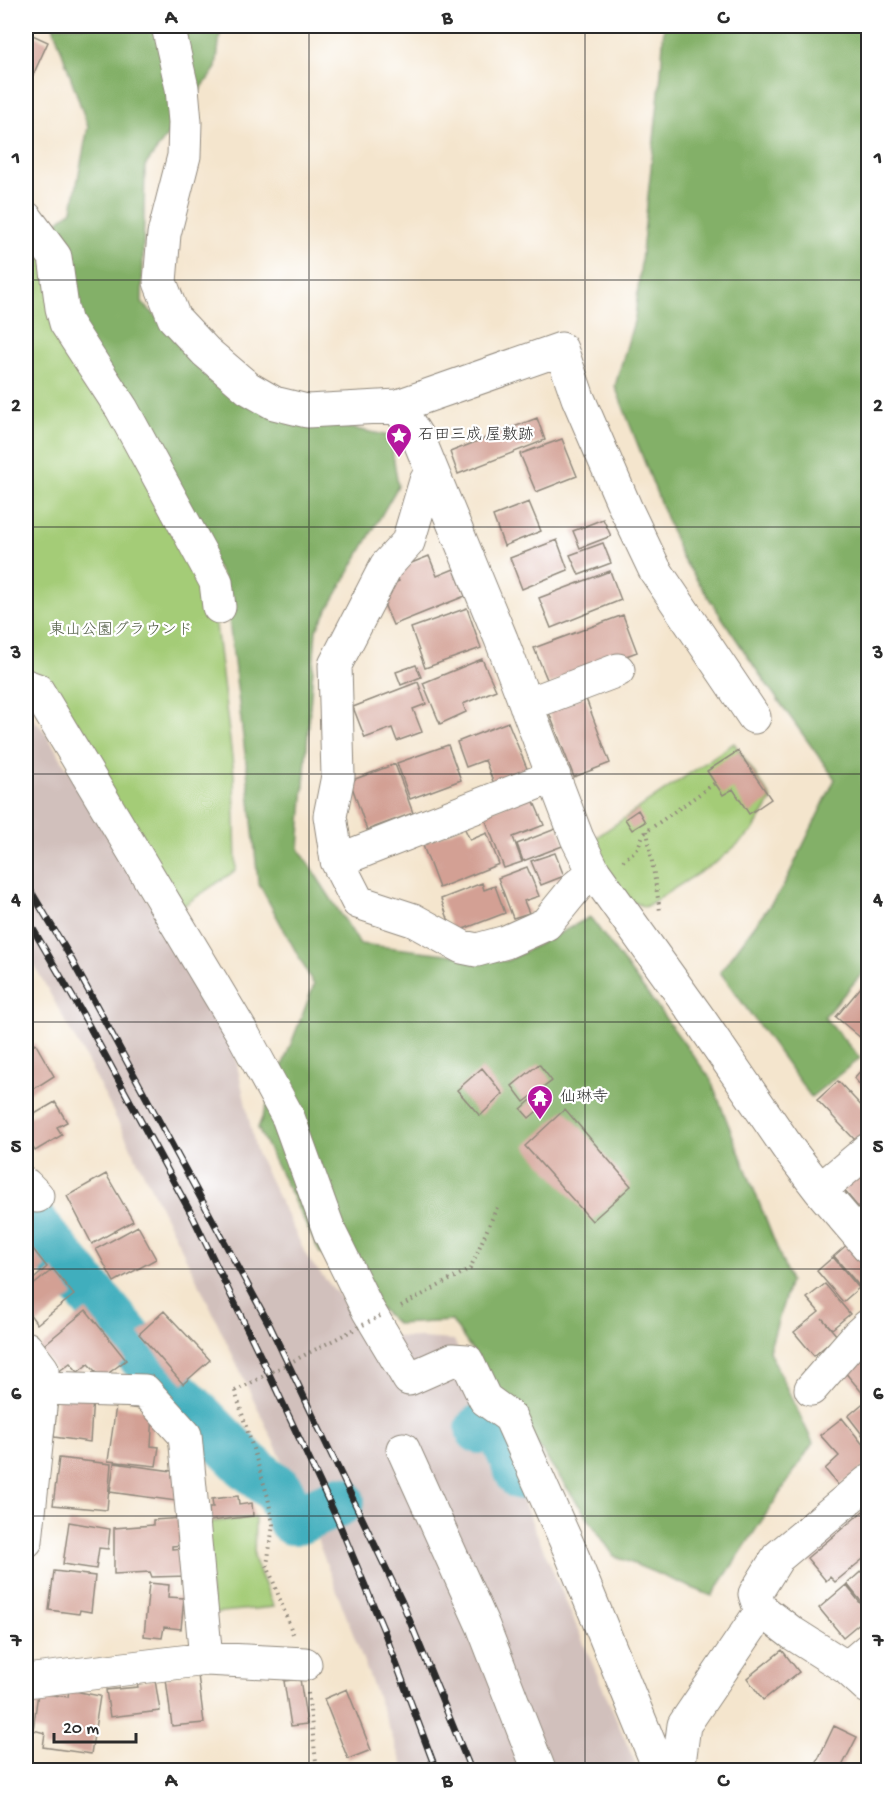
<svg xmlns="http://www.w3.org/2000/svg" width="894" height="1796" viewBox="0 0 894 1796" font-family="'Gochi Hand','Klee One',sans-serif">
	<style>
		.industrial { fill: #d1c0bc }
		.green { fill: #a4cc77; stroke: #687c51; stroke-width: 1.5 }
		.forest { fill: #83b068; stroke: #576e4a; stroke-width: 1.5 }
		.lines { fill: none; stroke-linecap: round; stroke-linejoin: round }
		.river { stroke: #40aebd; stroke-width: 50 }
		.building { fill: #d3a094 }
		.minor-casing { stroke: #90887c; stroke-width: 35 }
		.path { stroke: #90887c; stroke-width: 4; stroke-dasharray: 1.5 4.5; stroke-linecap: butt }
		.minor { stroke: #fff; stroke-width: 33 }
		.rail-casing { stroke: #2b2b2b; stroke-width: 7 }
		.rail { stroke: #fff; stroke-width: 4.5; stroke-dasharray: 14; stroke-linecap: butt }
		.path-bridge { stroke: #90887c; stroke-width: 4; stroke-dasharray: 1.5 4.5; stroke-linecap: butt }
		.grid { fill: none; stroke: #2b2b2b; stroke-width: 1.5; stroke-opacity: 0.55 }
		.labels { text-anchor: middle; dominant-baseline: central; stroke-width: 4.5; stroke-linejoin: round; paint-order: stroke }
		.poi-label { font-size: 16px; fill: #2b2b2b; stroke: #fff; text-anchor: start }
		.park-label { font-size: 16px; fill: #4f5b42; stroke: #fff }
		.neatline { fill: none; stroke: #2b2b2b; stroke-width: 2 }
		.grid-label { font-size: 20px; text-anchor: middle; font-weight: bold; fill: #2b2b2b }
	</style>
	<rect width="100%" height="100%" fill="#fff"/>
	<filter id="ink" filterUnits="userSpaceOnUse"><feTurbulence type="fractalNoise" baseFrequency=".0167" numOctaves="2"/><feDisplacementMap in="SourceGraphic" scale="12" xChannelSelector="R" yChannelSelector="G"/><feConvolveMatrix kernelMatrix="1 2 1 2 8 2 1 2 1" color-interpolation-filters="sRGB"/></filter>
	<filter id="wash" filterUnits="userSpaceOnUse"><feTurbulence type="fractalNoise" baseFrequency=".008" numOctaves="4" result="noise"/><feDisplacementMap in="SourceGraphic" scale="24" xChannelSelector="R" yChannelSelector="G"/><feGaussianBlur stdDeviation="1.35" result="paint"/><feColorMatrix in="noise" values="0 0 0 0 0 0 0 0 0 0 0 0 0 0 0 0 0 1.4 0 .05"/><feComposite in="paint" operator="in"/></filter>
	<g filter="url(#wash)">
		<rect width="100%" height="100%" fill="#f4e5cd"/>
		<path class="industrial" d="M26,711L45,732L231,1037L256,1151L308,1259L373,1335L454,1340L638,1770H405L307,1513L202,1290L91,1068L26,950Z"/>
		<path class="green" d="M26,226L211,584L234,774L236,870L177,910L26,679Z
			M734,743L772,799L752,832L718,861L645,907L622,897L591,841Z
			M255,1517L254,1558L274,1607L213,1613L203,1523Z"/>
		<path class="forest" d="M53,26H221L216,68L145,166L142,303L257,409L390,436L398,486L316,630L299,849L360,944L507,961L590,917L710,1078L790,1281L769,1351L813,1443L712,1596L614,1556L452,1321L397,1324L320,1253L258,1128L314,985L258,882L247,770L224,579L73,322L46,231L72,210L88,127Z
			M664,26H868V967L824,1017L860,1058L811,1097L720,972L782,889L835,779L760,675L681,556L615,386L635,318L661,74Z"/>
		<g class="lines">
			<path class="river" d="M26,1216L161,1378L246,1464L279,1491L292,1520H298L340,1501
				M480,1429L497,1420L521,1475"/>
		</g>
		<g id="blocks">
			<path class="building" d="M26,32L48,42L33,75L26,71Z
				M26,91L33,94L26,108Z
				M537,418L545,440L458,474L450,452Z
				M562,439L577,476L536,492L520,454Z
				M529,502L541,531L504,546L493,516Z
				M603,519L611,536L580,548L573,531Z
				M557,540L568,570L522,589L510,558Z
				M603,543L611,563L579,575L570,555Z
				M429,556L437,576L454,569L465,596L393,625L378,590L399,581L394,570Z
				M610,571L621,600L551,628L539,598Z
				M467,608L481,648L425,668L411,628Z
				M623,615L637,652L549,684L534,648Z
				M482,659L496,690L463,704L466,712L440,724L423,683Z
				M416,665L421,677L401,685L396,672Z
				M418,682L426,704L413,709L422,732L397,741L392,728L365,738L353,707Z
				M585,696L610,763L574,777L548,710Z
				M508,722L528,771L494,784L485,760L466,767L457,742Z
				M448,745L461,780L410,799L397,763Z
				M738,751L771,799L749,814L733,789L723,795L707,771Z
				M395,764L413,813L367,830L350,781Z
				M531,795L544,825L513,837L522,862L504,868L483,813Z
				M638,810L645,822L632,830L625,819Z
				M464,827L470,840L487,833L499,864L439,888L422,843Z
				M558,828L565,845L523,861L517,844Z
				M555,853L564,876L541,885L531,861Z
				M527,867L539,896L524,901L529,913L513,918L498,878Z
				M482,883L484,890L495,886L505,913L453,933L441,899Z
				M862,986L868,992V1044L836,1017Z
				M35,1043L54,1076L26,1094V1048Z
				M868,1063V1094L854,1078Z
				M539,1064L552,1081L524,1102L512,1086Z
				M482,1068L503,1094L480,1116L457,1090Z
				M838,1081L868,1113V1129L856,1141L817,1100Z
				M541,1091L549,1101L529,1118L521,1109Z
				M55,1102L67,1122L57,1127L62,1135L35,1151L26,1134V1119Z
				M565,1109L631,1186L592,1221L525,1146Z
				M868,1169V1207L862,1212L839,1184Z
				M106,1174L133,1221L92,1244L67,1196Z
				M138,1226L156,1259L114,1282L96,1249Z
				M26,1240L47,1267L26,1286Z
				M850,1242L868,1264V1280L860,1287L834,1256Z
				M833,1257L859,1288L843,1302L817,1271Z
				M53,1269L74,1295L37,1324L26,1309V1302L27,1300L26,1298V1291Z
				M825,1284L850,1314L832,1329L822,1318L837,1336L814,1356L794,1332L819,1312L807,1298Z
				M86,1310L126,1360L102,1378L88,1364L78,1372L70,1363L58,1372L39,1349Z
				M164,1311L210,1360L183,1384L139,1334Z
				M868,1347V1363L861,1354Z
				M860,1355L868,1365V1393L865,1396L843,1370Z
				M58,1394L93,1398L90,1442L54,1437Z
				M868,1399V1442L848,1416Z
				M116,1406L149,1410L153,1415L151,1446L159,1447L156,1466L108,1461Z
				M842,1418L868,1451V1464L839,1486L825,1469L839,1456L820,1435Z
				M59,1458L111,1464L107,1510L53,1505Z
				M114,1463L179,1472L176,1501L110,1492Z
				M238,1496L239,1505L252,1503L253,1516L210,1521L209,1507H213L212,1499Z
				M868,1507V1555L835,1582L830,1577L826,1581L807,1558Z
				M182,1518L183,1545L172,1546V1549L185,1548L187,1576L152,1577L150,1572L114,1574V1528L153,1525V1520Z
				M69,1522L110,1529L108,1549L99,1548L96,1569L63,1564Z
				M868,1565V1610L847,1584Z
				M54,1571L95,1576L91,1612L80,1610L79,1614L49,1610Z
				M149,1583L169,1585L168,1597L184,1598L181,1629L164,1627L162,1638L144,1636Z
				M846,1585L868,1613V1616L843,1637L819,1608Z
				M782,1650L799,1672L763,1700L747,1678Z
				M198,1675L204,1723L172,1726L166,1679Z
				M300,1679L307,1724L291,1726L284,1681Z
				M155,1680L160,1711L110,1717L106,1690L138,1687L137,1683Z
				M347,1689L371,1750L348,1759L324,1699Z
				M69,1690L100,1696L91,1754L43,1747L45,1733L33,1730L38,1693L68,1697Z
				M834,1726L857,1737L840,1770H813Z"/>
		</g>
	</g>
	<g filter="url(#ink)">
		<use href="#blocks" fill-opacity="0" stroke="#90887c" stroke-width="1.5"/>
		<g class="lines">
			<defs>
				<path id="minor" d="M168,26L182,88L185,122L184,156L164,234L160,282L174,318L206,352L248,388L274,403L307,411L398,406L561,349L578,398L625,507L655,570L754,717
					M26,218L55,257L62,308L66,323L122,409L216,582L219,607
					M398,406L420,442L501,639L577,838L594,872L700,1020L790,1151L820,1190L868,1246
					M434,476L426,481L408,542L386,566L335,665L338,776L330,816L337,861L358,902L413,920L462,947L477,950L506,942L546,924L577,886L594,872
					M26,686L37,690L244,1036L288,1117L330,1233L368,1310L409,1379L452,1360L467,1361L485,1399L510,1417L569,1548L660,1770
					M526,705L618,670
					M337,861L554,776
					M26,1185L37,1196
					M820,1190L868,1150
					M26,1348L42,1369V1388L145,1391L185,1435L206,1659
					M811,1389L857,1336L868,1326
					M403,1449L483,1626L539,1770
					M868,1482L778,1557L755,1594L759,1606L762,1610L792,1633L847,1668L868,1687
					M26,1541L42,1388
					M847,1668L868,1650
					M26,1681L206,1659L305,1664
					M676,1770L679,1763L684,1725L762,1610"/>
			</defs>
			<use href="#minor" class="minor-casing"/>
			<path class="path" d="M647,831L660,911
				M623,861L638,848L643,835L647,831L715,783
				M401,1306L470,1269L498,1205
				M235,1391L268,1497L273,1525L267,1565L293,1634
				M308,1693L317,1770"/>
			<use href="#minor" class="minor"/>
			<defs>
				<path id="rail" d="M26,883L68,953L270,1326L402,1602L471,1770
					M26,917L82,1013L193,1217L270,1376L338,1521L384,1631L436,1770"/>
			</defs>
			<use href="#rail" class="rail-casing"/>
			<use href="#rail" class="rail"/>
			<path class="path-bridge" d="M235,1391L384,1314"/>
		</g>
	</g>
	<path class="grid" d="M309,26V1770M585,26V1770M26,280H868M26,527H868M26,774H868M26,1022H868M26,1269H868M26,1516H868"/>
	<defs>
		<symbol id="sight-pin" viewBox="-11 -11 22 30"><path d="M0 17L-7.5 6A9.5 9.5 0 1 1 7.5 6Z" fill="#b5179e" stroke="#fff"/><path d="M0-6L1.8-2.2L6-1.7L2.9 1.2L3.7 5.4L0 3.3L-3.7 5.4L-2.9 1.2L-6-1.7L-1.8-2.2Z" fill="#fff"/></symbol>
		<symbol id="temple-pin" viewBox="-11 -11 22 30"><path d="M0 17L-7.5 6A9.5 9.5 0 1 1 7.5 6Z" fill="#b5179e" stroke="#fff"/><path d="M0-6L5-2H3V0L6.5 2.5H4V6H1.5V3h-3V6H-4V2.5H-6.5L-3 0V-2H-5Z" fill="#fff"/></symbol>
	</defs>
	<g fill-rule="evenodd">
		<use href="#sight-pin" x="384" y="421" width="30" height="40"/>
		<use href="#temple-pin" x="525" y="1083" width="30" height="40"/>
	</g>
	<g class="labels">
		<g class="poi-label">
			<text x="418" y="436">石田三成 屋敷跡</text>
			<text x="560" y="1098">仙琳寺</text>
		</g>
		<g class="park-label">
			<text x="121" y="631">東山公園グラウンド</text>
		</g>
	</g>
	<rect width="894" height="1796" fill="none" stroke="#fff" stroke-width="66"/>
	<path d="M54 1733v9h82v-9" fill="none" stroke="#2b2b2b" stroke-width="3"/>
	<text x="63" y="1733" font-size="18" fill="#2b2b2b" stroke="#ffffff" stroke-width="4.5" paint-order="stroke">20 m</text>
	<rect x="33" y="33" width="828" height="1730" class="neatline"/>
	<g class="grid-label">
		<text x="171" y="23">A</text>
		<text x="447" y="23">B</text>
		<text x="723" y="23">C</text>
		<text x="16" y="163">1</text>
		<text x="878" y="163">1</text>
		<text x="16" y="411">2</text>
		<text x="878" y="411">2</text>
		<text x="16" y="658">3</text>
		<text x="878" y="658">3</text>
		<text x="16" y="905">4</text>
		<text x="878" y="905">4</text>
		<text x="16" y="1152">5</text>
		<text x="878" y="1152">5</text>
		<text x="16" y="1399">6</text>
		<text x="878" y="1399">6</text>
		<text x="16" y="1646">7</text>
		<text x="878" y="1646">7</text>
		<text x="171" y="1786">A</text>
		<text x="447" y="1786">B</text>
		<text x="723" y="1786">C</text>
	</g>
</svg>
